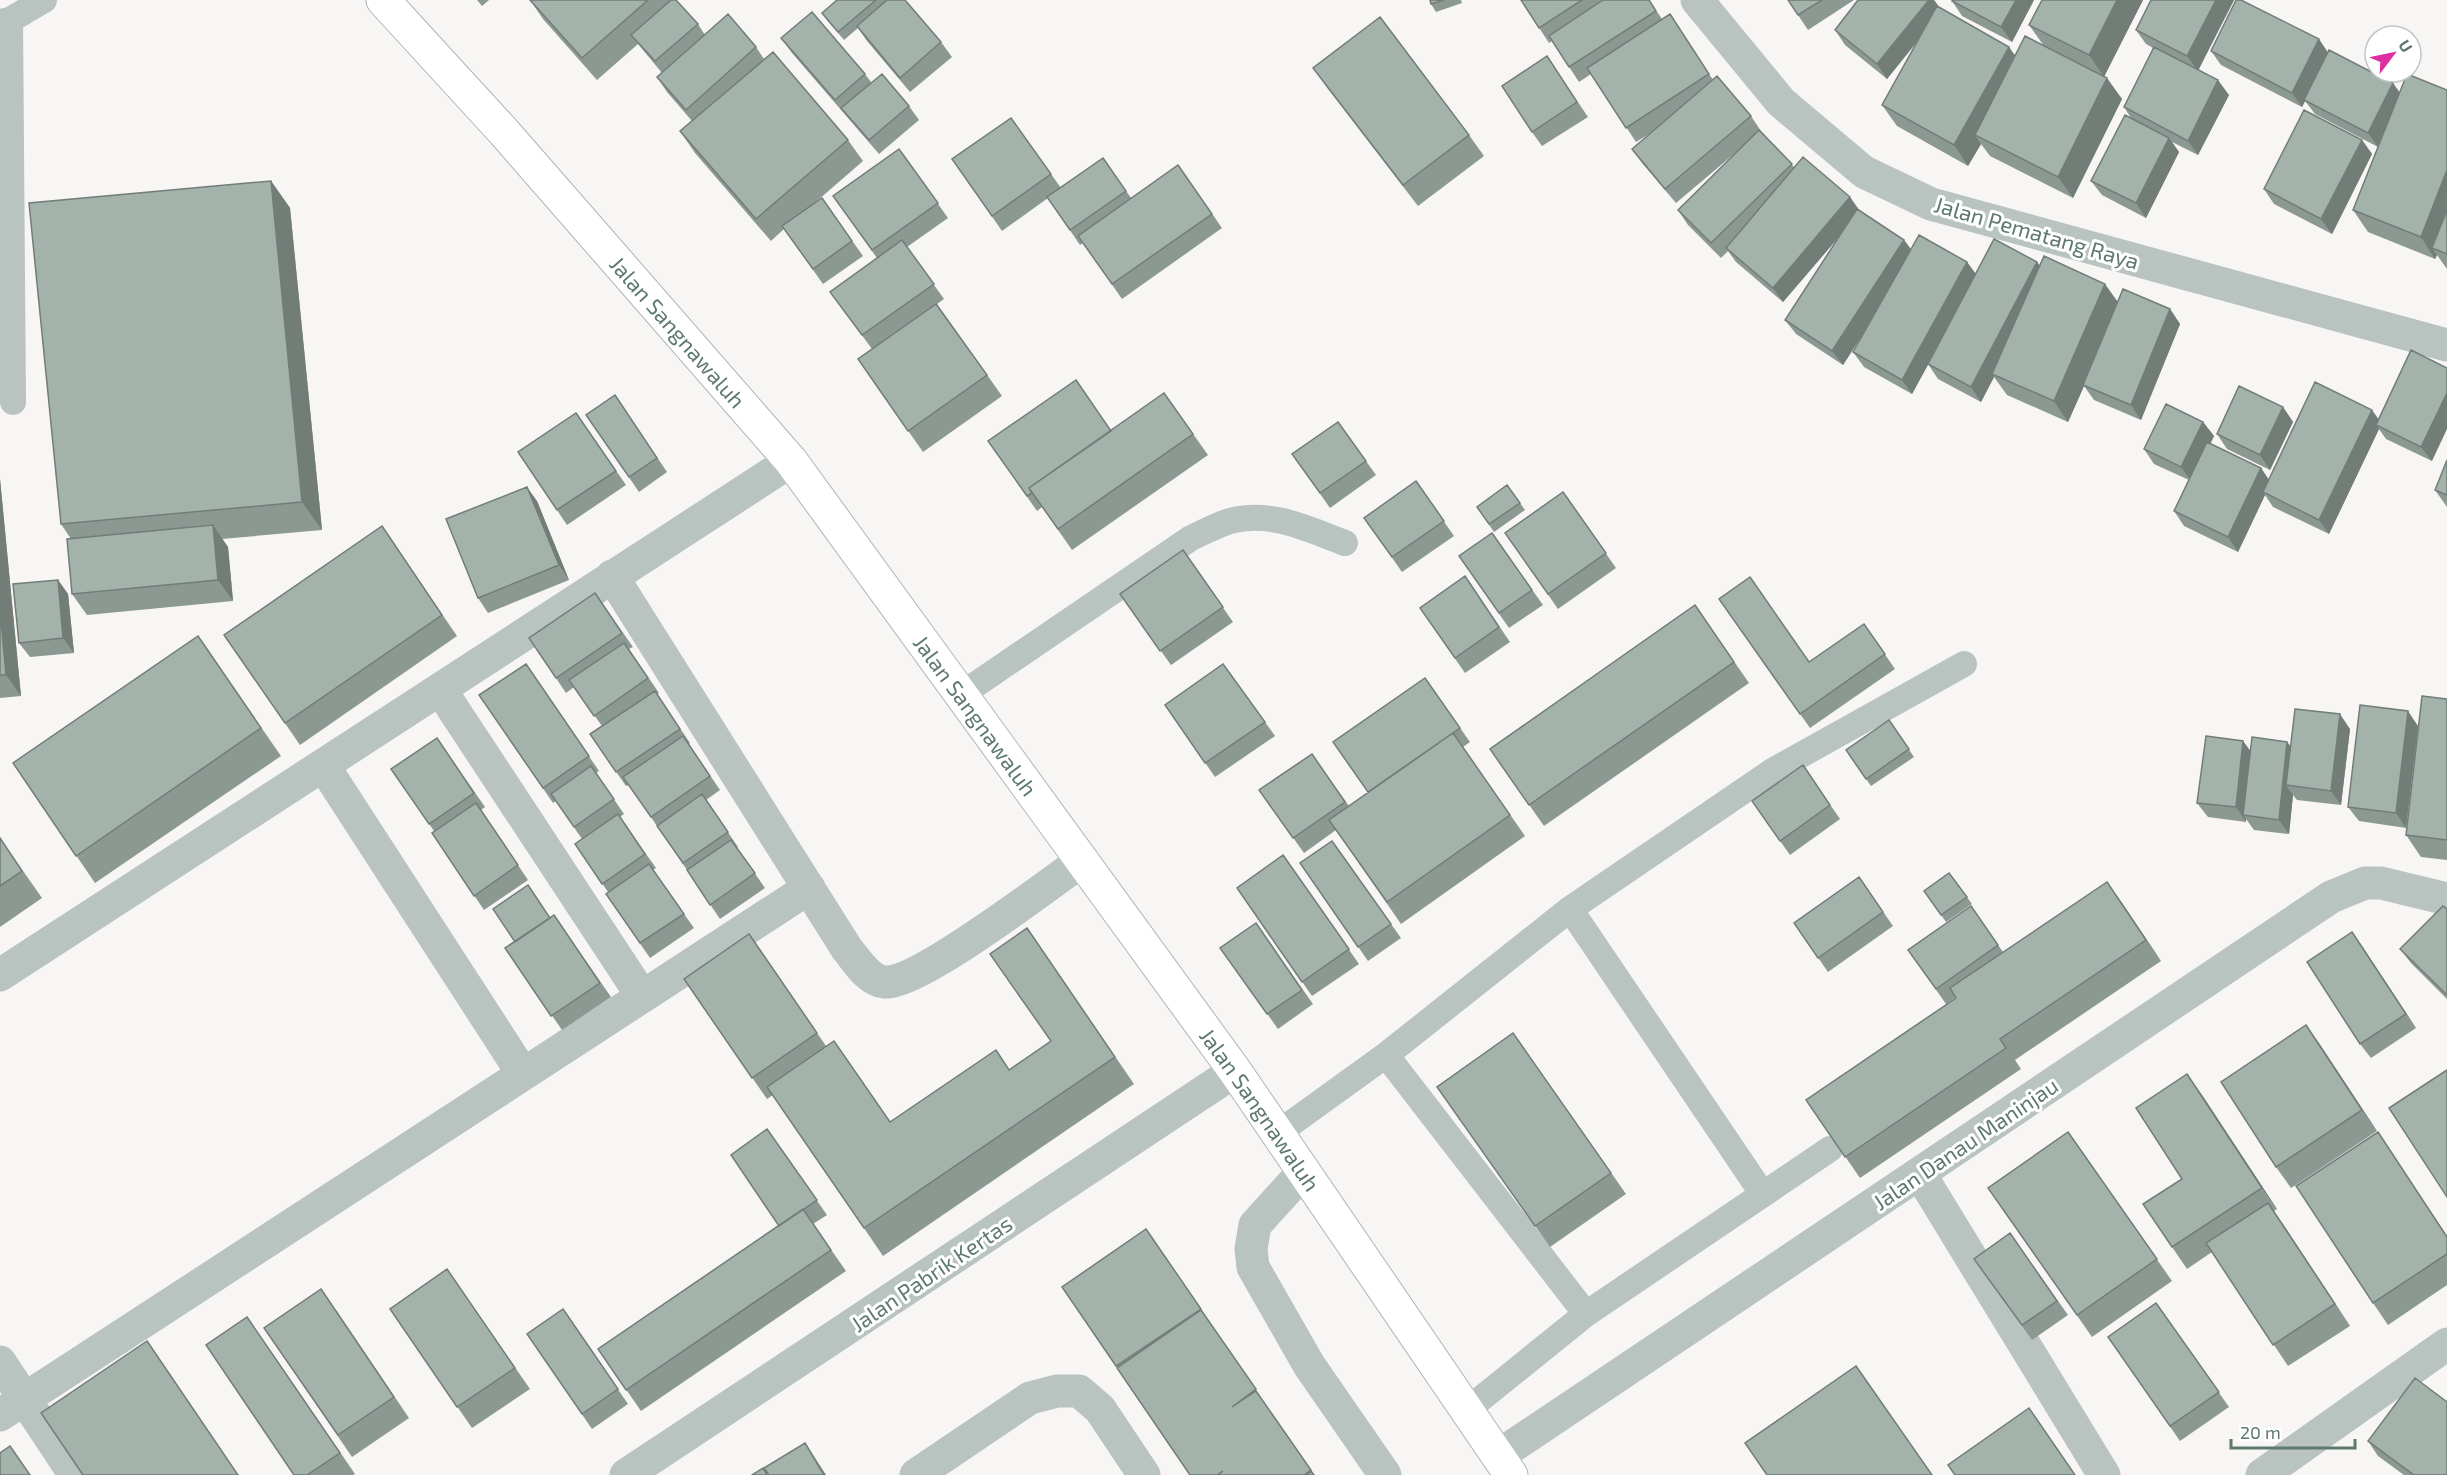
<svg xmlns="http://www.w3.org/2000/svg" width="2447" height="1475" viewBox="0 0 2447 1475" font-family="'Exo 2',sans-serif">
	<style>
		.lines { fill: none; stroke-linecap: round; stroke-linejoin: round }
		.primary-casing { stroke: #abb6b2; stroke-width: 35 }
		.lane { stroke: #b9c3bf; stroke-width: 26 }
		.street { stroke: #b9c3bf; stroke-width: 33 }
		.primary { stroke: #fff; stroke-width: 33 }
		.wall { fill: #8c9993 }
		.shaded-wall { fill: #727d78 }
		.building { fill: #a3b2ab; stroke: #727d78; stroke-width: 1.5 }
		.labels { text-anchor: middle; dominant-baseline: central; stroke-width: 6; stroke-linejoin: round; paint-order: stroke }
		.street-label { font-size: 22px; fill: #5e796e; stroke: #fff }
	</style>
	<rect width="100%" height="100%" fill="#f8f5f5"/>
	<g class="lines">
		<defs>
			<g id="primary">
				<path id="s1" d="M383,0L504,132L791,461L1235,1071L1511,1475"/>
			</g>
		</defs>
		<use href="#primary" class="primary-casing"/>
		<path class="lane" d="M10,20L13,402
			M0,22L10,20L44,0
			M962,694L1191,538C1204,532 1217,525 1230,521C1270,510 1308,529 1345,543
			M1570,909L1762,1193
			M1386,1055L1586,1314
			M1278,1133L1386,1055L1570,909L1774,770L1964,664
			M1467,1410L1586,1314L1830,1149"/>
		<path class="street" d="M1697,0L1781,102L1864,172L1931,204L2447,345
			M612,576L847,949C857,961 868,980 884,982C918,985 1049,884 1083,860
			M440,689L642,996
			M323,765L523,1074
			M0,975L791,461
			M1304,1171L1255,1225L1251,1249L1253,1267L1309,1365L1385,1475
			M1920,1174L2104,1475
			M0,1362L75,1475
			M0,1415L809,888
			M1498,1456L2331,897L2365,883H2381L2447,899
			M626,1475L1235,1071
			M916,1475L1030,1398L1057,1391H1079L1100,1409L1144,1475
			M2262,1475L2447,1344"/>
		<use href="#primary" class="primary"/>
	</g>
	<path class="wall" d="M477,0H489L482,6Z
		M530,0H676L698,24L705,35L756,47L764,59L848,140L863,161L810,207L822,198L863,256L823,284L784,229L771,241L695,153L680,131L692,121L667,92L657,77L662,73L638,44L597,80L543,19Z
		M837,0H905L941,42L952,57L910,92L867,41L858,28L844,40L827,20L822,13Z
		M1430,0H1461L1462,3L1436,12L1431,4Z
		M1521,0H1649L1662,19L1680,29L1713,80L1751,116L1761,131L1794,167L1850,197L1860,211L1904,240L1911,249L1967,262L1976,274L2037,262L2040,266L2118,301L2170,309L2180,324L2141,420L2094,400L2084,386L2068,422L2007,395L1994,377L1981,402L1938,379L1928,364L1912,394L1864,367L1853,352L1868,326L1843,365L1796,334L1785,320L1839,237L1783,302L1736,262L1728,251L1721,258L1688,225L1678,210L1740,149L1676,203L1642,163L1632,149L1649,134L1636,142L1591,74L1579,82L1552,41L1549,43Z
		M1788,0H1854L1808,30Z
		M1934,0L1939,7L2015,55L2044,46L2029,25L2042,0H2143L2104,76L2122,99L2073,198L1990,156L1981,144L1968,166L1897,126L1882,105L1917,41L1887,79L1845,45L1835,30Z
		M1953,0H2034L2012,42L1962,16L1952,1Z
		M2234,0L2198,70L2229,95L2198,155L2172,142L2179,152L2146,218L2102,195L2091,181L2131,118L2124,107L2153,48L2146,44L2136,30Z
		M781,38L865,74L871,82L909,106L919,120L879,154L792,53Z
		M2211,51L2328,53L2399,93L2447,90V269L2437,255L2435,259L2368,232L2353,210L2378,147L2315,114L2305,101L2302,107L2221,65Z
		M1313,68L1469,135L1484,156L1418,206L1328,89Z
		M1557,71L1588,117L1542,146L1532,132Z
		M1011,118L1061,188L1103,158L1131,198L1178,165L1222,228L1122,299L1083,243L1080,245L1048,198L1002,231L952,159Z
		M2362,140L2372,154L2332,234L2274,204L2264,189Z
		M899,149L948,218L907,247L944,299L937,304L1002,396L923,452L858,359L872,349L830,292L877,258L833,196Z
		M271,181L290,208L322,530L222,539L228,547L233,601L87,615L72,594L71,539L61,524Z
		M2411,350L2432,461L2386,439L2379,429L2329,534L2273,507L2265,495L2238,552L2184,526L2174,511L2189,480L2154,464L2144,449L2203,422L2214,436L2210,444L2261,468L2269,480L2378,420Z
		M1164,393L1208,455L1072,550L1042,507L1037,511L988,441L1111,431Z
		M615,395L667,472L639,492L586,415Z
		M2283,407L2293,422L2270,470L2227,449L2217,434Z
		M576,413L626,485L567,525L518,452Z
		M1338,422L1376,475L1330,508L1292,454Z
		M2447,460V507L2435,490Z
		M0,479L21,696L0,698Z
		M1416,481L1454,536L1402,572L1364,518Z
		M1507,485L1525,510L1494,532L1477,507Z
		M1563,492L1616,568L1558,609L1505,533Z
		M537,501L569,580L488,613L478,598Z
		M382,526L457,636L300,745L224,635Z
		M1492,533L1543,605L1509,628L1459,556Z
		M1183,550L1233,622L1171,665L1120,594Z
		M1465,576L1510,642L1465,673L1420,608Z
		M58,580L68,594L74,653L30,657L19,643Z
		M595,593L633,647L629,649L659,693L657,694L690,743L689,744L720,790L706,800L738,847L737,848L765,888L720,919L687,870L629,785L626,786L590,734L602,726L574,687L566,693L529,638Z
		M1719,599L1809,662L1864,624L1895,669L1810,728Z
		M1695,605L1749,683L1544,826L1490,749Z
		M198,636L281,756L95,883L13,763Z
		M526,664L599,771L596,773L624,814L620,817L656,868L653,870L694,928L650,958L606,894L608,892L575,844L582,839L556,801L553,803L479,695Z
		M1223,664L1275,736L1215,777L1165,705Z
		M1425,678L1470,742L1463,747L1525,836L1401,924L1336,830L1304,853L1259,790L1312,754L1349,806L1369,792Z
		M2447,699V860L2421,857L2406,835Z
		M1889,720L1914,757L1871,786L1846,750Z
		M2418,726L2406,828L2359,821L2348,807Z
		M2350,729L2341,805L2297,800L2293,795L2289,834L2254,830L2246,819V822L2208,817L2197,803L2243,741L2251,752L2287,742L2291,747Z
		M437,738L485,807L481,810L528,880L484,910L432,833L434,831L391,769Z
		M1803,765L1840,819L1790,855L1752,801Z
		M0,838L42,898L0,927Z
		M1332,841L1401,938L1368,961L1300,863Z
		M1283,855L1359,964L1312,996L1237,888Z
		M1949,873L1972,904L1946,922L1924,891Z
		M1859,877L1893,926L1828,972L1794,923Z
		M2122,903L2161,961L2015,1060L2021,1069L1860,1178L1806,1100L1956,998V997L1946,1004L1908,950L1971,906L2003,952Z
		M2447,909V999L2411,963L2400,949Z
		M554,915L611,997L562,1030L505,948Z
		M1256,923L1313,1004L1278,1029L1220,948Z
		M1027,928L1134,1084L883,1256L773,1095L767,1099L684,979L749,934L826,1046L890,1122L996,1050L1009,1070L1051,1041Z
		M2352,932L2416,1028L2371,1058L2360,1044Z
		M2306,1025L2377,1131L2291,1188L2276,1167Z
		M1513,1033L1626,1194L1550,1247L1437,1087Z
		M2202,1095L2277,1209L2274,1211L2350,1326L2288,1366L2212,1252L2187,1269L2172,1247L2182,1179Z
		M767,1129L827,1215L813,1224L846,1271L641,1411L598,1349L779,1226Z
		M2068,1132L2172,1281L2092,1337L1988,1188Z
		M2378,1132L2447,1236V1285L2388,1325L2373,1303Z
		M1146,1229L1314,1475H1190L1062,1287Z
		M2010,1233L2068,1315L2032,1340L1974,1259Z
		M447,1269L530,1389L472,1428L390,1309Z
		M2156,1303L2229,1407L2180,1441L2108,1337Z
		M563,1309L628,1404L592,1429L527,1334Z
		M336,1310L409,1418L352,1457L264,1328Z
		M262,1338L355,1474L353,1475H294Z
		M2368,1441L2447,1475H2404L2378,1456Z"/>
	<path class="shaded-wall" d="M1929,0H1934L1942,11L1887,79L1877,64Z
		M2016,0H2034L2012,42L2001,27Z
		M2117,0H2143L2104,77L2089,55Z
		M2216,0H2234L2198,71L2187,56Z
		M2319,39L2329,54L2302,107L2292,93Z
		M2009,47L2024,68L1975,135L1981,144L1968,166L1954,145Z
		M2107,78L2122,99L2073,198L2058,177Z
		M2218,80L2229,95L2198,155L2188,141Z
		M2393,83L2403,97L2378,147L2368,133Z
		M2169,138L2179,152L2146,218L2136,203Z
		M2362,140L2372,154L2332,234L2321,219Z
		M2447,170V229L2432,248L2437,255L2435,259L2421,237Z
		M271,181L290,208L322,530L302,502Z
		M1850,197L1860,212L1783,302L1773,288Z
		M1904,240L1914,254L1843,365L1832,351Z
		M1967,262L1977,276L1912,394L1902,380Z
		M2037,262L2047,276L1992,374L1994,377L1981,402L1971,387Z
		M2105,284L2120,305L2068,422L2054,401Z
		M2170,309L2180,324L2141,420L2131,405Z
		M2447,393V429L2432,461L2421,447Z
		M2283,407L2293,422L2270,470L2260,455Z
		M2372,410L2382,424L2376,425L2379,429L2329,534L2319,520Z
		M2203,422L2214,436L2192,482L2181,467Z
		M2261,468L2271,483L2263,492L2265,495L2238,552L2228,537Z
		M0,479L21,696L6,675L0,610Z
		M527,487L537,501L569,580L559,565Z
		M213,525L228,547L233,601L218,580Z
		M58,580L68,594L74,653L63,638Z
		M2408,711L2418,726L2406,828L2396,813Z
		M2340,714L2350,729L2341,805L2331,791Z
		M2243,741L2254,756L2243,815L2246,819V822L2236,807Z
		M2287,742L2298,756L2286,785L2293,795L2289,834L2279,820Z
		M2107,882L2122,903L2161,961L2146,940Z
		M2352,932L2362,946L2416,1028L2406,1014Z
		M2306,1025L2321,1046L2377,1131L2362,1110Z
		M2187,1074L2202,1095L2277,1209L2262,1188Z
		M2378,1132L2447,1236V1237Z
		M2268,1203L2283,1224L2350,1326L2335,1304Z
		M805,1443L815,1458L826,1475H824Z"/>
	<path class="building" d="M530,0H648L582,58Z
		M671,0H676L698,24L655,61L631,35Z
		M837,0H876L838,32L822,13Z
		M887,0H905L941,42L900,78L857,26Z
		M1430,0H1444L1431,4Z
		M1521,0H1582L1539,28Z
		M1603,0H1649L1656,11L1569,67L1549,36Z
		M1788,0H1822L1798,15Z
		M1858,0H1929L1877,64L1835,30Z
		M1953,0H2016L2001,27L1952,1Z
		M2042,0H2117L2089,55L2029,25Z
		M2151,0H2216L2187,56L2136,30Z
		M2236,0H2241L2319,39L2292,93L2211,51Z
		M1937,6L2009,47L1954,145L1882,105Z
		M812,12L865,74L835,100L781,38Z
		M728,14L756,47L686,110L657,77Z
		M1670,14L1709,74L1626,128L1587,68Z
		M1380,17L1469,135L1403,185L1313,68Z
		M2025,36L2107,78L2058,177L1975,135Z
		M2154,47L2218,80L2188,141L2124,107Z
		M2329,50L2393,83L2368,133L2304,100Z
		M773,52L848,140L756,219L680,131Z
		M1547,56L1577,102L1532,132L1502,86Z
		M882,74L909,106L869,140L841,108Z
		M2407,74L2447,90V170L2421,237L2353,210Z
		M1717,76L1751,116L1665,189L1632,149Z
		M2304,110L2362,140L2321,219L2264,189Z
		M2125,115L2169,138L2136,203L2091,181Z
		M1011,118L1051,174L992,216L952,159Z
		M1759,130L1792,164L1711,243L1678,210Z
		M899,149L938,203L872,250L833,196Z
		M1803,157L1850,197L1773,288L1726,248Z
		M1103,158L1126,191L1070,230L1047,197Z
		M1178,165L1212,214L1112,284L1078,236Z
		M271,181L302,502L61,524L29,203Z
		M822,198L852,241L813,269L782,226Z
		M1857,209L1904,240L1832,351L1785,320Z
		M2447,210V254L2432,248Z
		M1919,235L1967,262L1902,380L1853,352Z
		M1994,239L2037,262L1971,387L1928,364Z
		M902,240L934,284L862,335L830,292Z
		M2044,256L2105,284L2054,401L1992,374Z
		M2123,289L2170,309L2131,405L2083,385Z
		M936,304L987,375L908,431L858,359Z
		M2411,350L2447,368V393L2421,447L2376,425Z
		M1076,380L1111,431L1029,488L1032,493L1027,496L988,441Z
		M2315,382L2372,410L2319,520L2263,492Z
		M2239,386L2283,407L2260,455L2217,434Z
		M1164,393L1193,434L1058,529L1029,488Z
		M615,395L657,458L629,477L586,415Z
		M2166,404L2203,422L2181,467L2144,449Z
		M576,413L616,471L557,510L518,452Z
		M1338,422L1366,461L1320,493L1292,454Z
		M2207,442L2261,468L2228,537L2174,511Z
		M2447,460V495L2435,490Z
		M1416,481L1444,521L1392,557L1364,518Z
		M1507,485L1520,503L1489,524L1477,507Z
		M527,487L559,565L478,598L446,519Z
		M1563,492L1606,553L1548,594L1505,533Z
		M213,525L218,580L72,594L67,539Z
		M382,526L442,615L285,723L224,635Z
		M1492,533L1532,590L1499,613L1459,556Z
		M1183,550L1223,607L1160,651L1120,594Z
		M1465,576L1499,627L1455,658L1420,608Z
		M1750,577L1809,662L1864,624L1885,654L1800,714L1719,599Z
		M58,580L63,638L19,643L13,584Z
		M595,593L622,633L556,678L529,638Z
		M1695,605L1734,662L1529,805L1490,749Z
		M0,610L6,675H0Z
		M198,636L261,728L76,856L13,763Z
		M624,643L648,678L594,716L569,680Z
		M526,664L589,756L543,788L479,695Z
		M1223,664L1265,722L1205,763L1165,705Z
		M1425,678L1460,728L1368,792L1333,742Z
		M655,691L680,729L616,772L590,734Z
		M2422,696L2447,699V840L2406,835Z
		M2360,705L2408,711L2396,813L2348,807Z
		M2295,709L2340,714L2331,791L2286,785Z
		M1889,720L1909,749L1866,779L1846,750Z
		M1453,733L1510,815L1387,902L1329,820Z
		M683,736L710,776L651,817L623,777Z
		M2206,736L2243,741L2236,807L2197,803Z
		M2252,737L2287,742L2279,820L2243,815Z
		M437,738L474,793L429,824L391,769Z
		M1312,754L1345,802L1293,838L1259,790Z
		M1803,765L1830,805L1780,841L1752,801Z
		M591,766L614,799L574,827L551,794Z
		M702,794L728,832L683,863L657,826Z
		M476,803L518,865L474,896L432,833Z
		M618,814L645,854L602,884L575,844Z
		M0,838L22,871L0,886Z
		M731,840L755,873L710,905L687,870Z
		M1332,841L1391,924L1358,947L1300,863Z
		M1283,855L1349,949L1302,982L1237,888Z
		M649,864L684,914L640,943L606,894Z
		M1949,873L1967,897L1941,915L1924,891Z
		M1859,877L1883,912L1818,958L1794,923Z
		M2107,882L2146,940L2000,1039L2006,1048L1845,1157L1806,1100L1956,998L1950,988Z
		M528,885L550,918L515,942L493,909Z
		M1971,906L1998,945L1936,989L1908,950Z
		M2443,906L2447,909V995L2400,949Z
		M554,915L600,983L551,1016L505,948Z
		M1256,923L1302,990L1267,1014L1220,948Z
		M1027,928L1115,1057L864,1228L767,1087L834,1041L890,1122L996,1050L1009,1070L1051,1041L990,954Z
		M2352,932L2406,1014L2360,1044L2307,962Z
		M749,934L817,1033L752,1078L684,979Z
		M2306,1025L2362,1110L2276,1167L2221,1082Z
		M1513,1033L1611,1173L1535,1226L1437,1087Z
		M2447,1070V1197L2389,1108Z
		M2187,1074L2262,1188L2172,1247L2143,1204L2182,1179L2136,1108Z
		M767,1129L817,1200L779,1226L731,1155Z
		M2068,1132L2157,1259L2077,1315L1988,1188Z
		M2378,1132L2447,1237V1254L2373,1303L2296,1186Z
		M2268,1203L2335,1304L2273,1345L2206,1243Z
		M803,1209L831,1250L626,1390L598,1349Z
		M1146,1229L1201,1309L1116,1366L1062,1287Z
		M2010,1233L2057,1301L2022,1325L1974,1259Z
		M447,1269L515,1368L457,1407L390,1309Z
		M321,1289L394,1397L338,1435L264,1328Z
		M2156,1303L2219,1392L2170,1426L2108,1337Z
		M563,1309L618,1389L582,1414L527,1334Z
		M1201,1310L1256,1389L1232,1407L1256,1391L1311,1470L1304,1475H1218L1223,1471L1217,1475H1190L1117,1368Z
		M247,1317L340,1453L307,1475H294L206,1345Z
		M147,1341L238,1475H83L41,1413Z
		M1856,1366L1932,1475H1767L1745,1443Z
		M2415,1378L2447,1402V1475H2414L2368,1441Z
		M2029,1408L2075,1475H1955L1948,1465Z
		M805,1443L824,1475H769L764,1468Z
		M10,1446L30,1475H0V1453Z
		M763,1468L767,1475H752Z
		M1311,1471L1314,1475H1306Z"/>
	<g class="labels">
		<g class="street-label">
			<text transform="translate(2037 232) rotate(16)">Jalan Pematang Raya</text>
			<text stroke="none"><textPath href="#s1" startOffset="444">Jalan Sangnawaluh</textPath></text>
			<text stroke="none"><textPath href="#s1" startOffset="930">Jalan Sangnawaluh</textPath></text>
			<text stroke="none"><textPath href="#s1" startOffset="1416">Jalan Sangnawaluh</textPath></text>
			<text transform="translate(1965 1143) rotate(-34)">Jalan Danau Maninjau</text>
			<text transform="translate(931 1273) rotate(-34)">Jalan Pabrik Kertas</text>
		</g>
	</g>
	<g transform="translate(2393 54) rotate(58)"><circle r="28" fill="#ffffff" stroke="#bfc9c5" stroke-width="1.5"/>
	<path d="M0-4.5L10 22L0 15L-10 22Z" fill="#e02da1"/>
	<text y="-9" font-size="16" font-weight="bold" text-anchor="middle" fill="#5e796e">U</text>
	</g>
	<path d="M2231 1439v9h124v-9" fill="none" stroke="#5e796e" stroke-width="3"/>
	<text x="2240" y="1439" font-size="18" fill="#5e796e" stroke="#ffffff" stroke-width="4.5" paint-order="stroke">20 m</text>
</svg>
